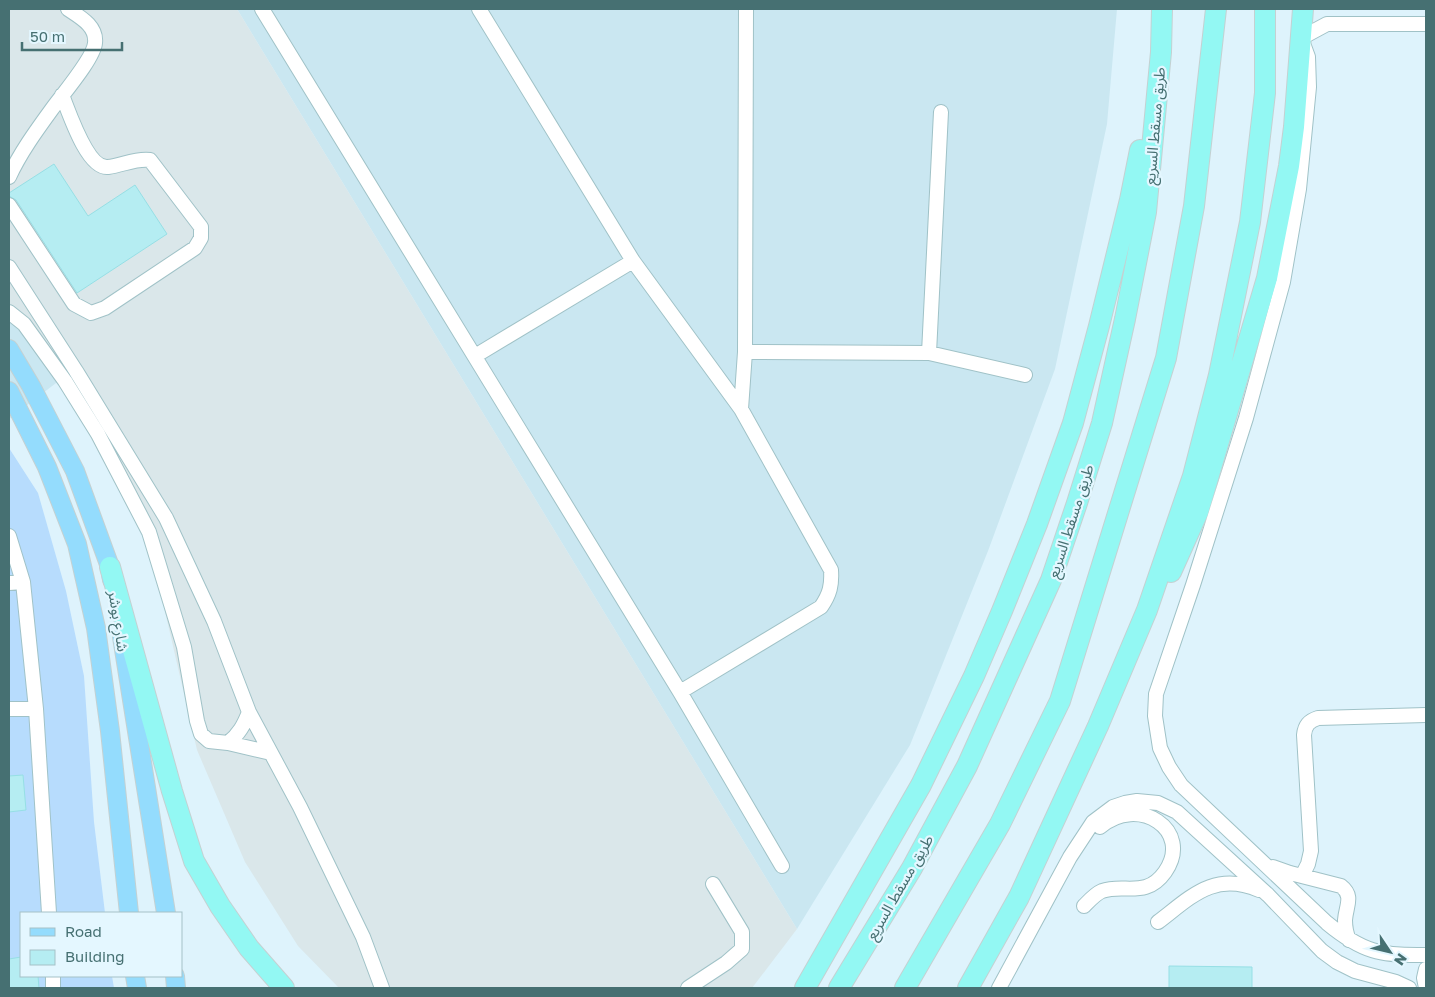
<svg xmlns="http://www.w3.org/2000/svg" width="1435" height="997" viewBox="0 0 1435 997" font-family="'Golos Text','Noto Sans Arabic',sans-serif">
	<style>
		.residential { fill: #cae7f1 }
		.industrial { fill: #dae7ea }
		.sand { fill: #b7dcfd }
		.building { fill: #b5edf2; stroke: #96dfe5 }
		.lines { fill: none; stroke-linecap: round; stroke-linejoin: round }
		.minor-casing { stroke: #a0c2c7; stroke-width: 16 }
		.major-casing { stroke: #c4d1d2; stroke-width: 20 }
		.highway-casing { stroke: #c4d1d2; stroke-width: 22 }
		.minor { stroke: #fff; stroke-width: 14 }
		.major { stroke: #94dcfd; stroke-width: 18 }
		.highway { stroke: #93f8f3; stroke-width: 20 }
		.labels { text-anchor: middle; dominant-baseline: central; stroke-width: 4.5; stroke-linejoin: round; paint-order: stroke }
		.street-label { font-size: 15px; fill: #467072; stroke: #e4f7ff }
	</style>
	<rect width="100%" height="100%" fill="#def3fc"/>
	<path class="residential" d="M237,9H1117L1107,124L1055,369L988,551L910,745L797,929Z
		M9,307L60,380L9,419Z"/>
	<path class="industrial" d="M9,9H237L797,929L752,988H339L298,946L245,862L197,750L151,551L60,380L9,307Z"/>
	<path class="sand" d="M9,448L38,493L66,591L84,676L94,822L105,913H21V976H112L114,988H9Z"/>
	<path class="building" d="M54,164L88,216L135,185L167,234L77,293L16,200L9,196V193Z
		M23,775L26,810L9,812V776Z
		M21,957V976H38L39,988H9V959Z
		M1169,966L1252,967V988H1169Z"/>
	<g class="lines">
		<defs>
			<path id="minor" d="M262,9L680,692L782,866
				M1426,24H1327L1301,38L1308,57L1309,87L1299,189L1283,282L1246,418L1193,585L1156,694L1155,716L1160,748L1169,767L1181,785L1327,923C1362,952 1381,956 1426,955
				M9,177C20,153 36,131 52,109C62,95 94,58 95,43C97,26 80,17 68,9
				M9,205L74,304L91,313L105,308L195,248L201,238V227L150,160C136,158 123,165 108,167C87,169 69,112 62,95
				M633,261L741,409L831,570C832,585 830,594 821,607L680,692
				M9,267L76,371L166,518L214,621L249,712L300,807L363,937L382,988
				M9,312L24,324L65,381L98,434L149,532L184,647L197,721L201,734L209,741L228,743L271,753
				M745,352L746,9
				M929,353L941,112
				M475,356L633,261L479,9
				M741,409L745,352L929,353L1025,375
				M9,536L23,582L36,709L49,913
				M9,583L23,582
				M9,709H36
				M228,743C239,734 244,725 249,712
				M1273,867L1290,873L1341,886C1354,896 1346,906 1345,920C1345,927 1346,933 1349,940
				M1302,876L1308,864L1311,851L1304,735C1305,725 1309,721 1318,718L1426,715
				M1084,906C1089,901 1095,894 1102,891C1124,883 1146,899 1165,872C1194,830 1138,794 1100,827
				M1158,922C1191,897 1214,871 1259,890
				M53,976V988
				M688,988L726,963L742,949V932L713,884
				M999,988L1070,857L1093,822L1113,807L1125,803L1137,801L1158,803L1177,812L1268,895L1322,951L1337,962L1355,971L1396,982L1409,988
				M1426,988L1424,978L1426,969"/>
			<path id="major" d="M9,349L31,386L75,471L110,567L112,580
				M9,391L47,467L77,544L96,628L110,731L129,913
				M122,637L166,913
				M135,976L137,988
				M175,976L176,988"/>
			<path id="highway" d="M110,567L172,791L194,861L220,906L249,948L284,988
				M1171,572L1198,512L1267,278L1289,166L1294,127L1303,9
				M805,988L921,785L974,676L1002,611L1037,524L1073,423L1099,326L1130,200L1140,150
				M839,988L912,868L967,766L1051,580L1077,503L1102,423L1125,319L1146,212L1161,52L1162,9
				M905,988L1000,824L1060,701L1166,358L1194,206L1216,9
				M968,988L1019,897L1098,726L1147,610L1193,476L1219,375L1250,222L1265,93V9"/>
		</defs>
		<use href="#minor" class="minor-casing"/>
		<use href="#major" class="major-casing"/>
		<use href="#highway" class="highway-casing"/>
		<use href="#minor" class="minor"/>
		<use href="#major" class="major"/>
		<use href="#highway" class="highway"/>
	</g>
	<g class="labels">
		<g class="street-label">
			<text transform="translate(1154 126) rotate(-85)">طريق مسقط السريع</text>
			<text transform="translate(1070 521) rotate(-72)">طريق مسقط السريع</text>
			<text transform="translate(119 621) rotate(81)">شارع بوشر</text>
			<text transform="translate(899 887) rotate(-60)">طريق مسقط السريع</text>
		</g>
	</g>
	<rect width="1435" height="997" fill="none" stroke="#467072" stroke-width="20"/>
	<rect x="20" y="912" width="162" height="65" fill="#e4f7ff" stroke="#a5c1c7"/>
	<rect x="30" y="928" width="25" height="8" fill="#94dcfd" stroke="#a5c1c7"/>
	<text x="65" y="937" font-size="15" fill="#467072">Road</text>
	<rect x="30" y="950" width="25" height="15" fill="#b5edf2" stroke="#a5c1c7"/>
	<text x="65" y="962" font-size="15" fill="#467072">Building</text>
	<g transform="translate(1390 952) rotate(125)" stroke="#e4f7ff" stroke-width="4" paint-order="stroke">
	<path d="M0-4L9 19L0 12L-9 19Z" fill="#467072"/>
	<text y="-8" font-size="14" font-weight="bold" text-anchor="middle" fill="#467072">N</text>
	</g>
	<path d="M22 42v8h100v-8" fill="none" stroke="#467072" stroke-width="2.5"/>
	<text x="30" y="42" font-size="15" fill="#467072" stroke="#e4f7ff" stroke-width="4" paint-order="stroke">50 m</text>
</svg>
